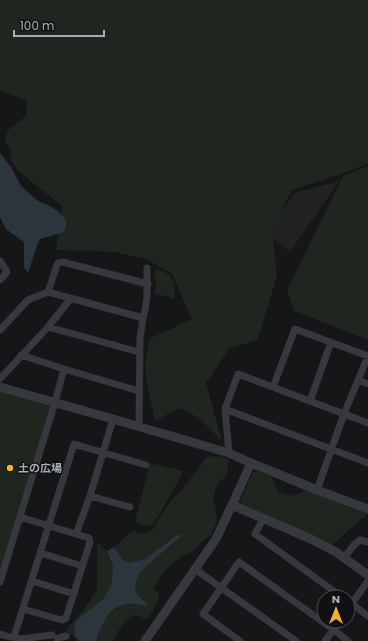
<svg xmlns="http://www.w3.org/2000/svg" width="368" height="641" viewBox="0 0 368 641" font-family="Poppins,'Noto Sans JP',sans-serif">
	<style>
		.built { fill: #222225 }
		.green { fill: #1e261f }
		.water { fill: #2c353c }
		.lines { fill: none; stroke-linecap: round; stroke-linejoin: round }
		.minor { stroke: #37383d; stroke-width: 7 }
		.tertiary { stroke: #37383d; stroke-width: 9 }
		.poi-dot { fill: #f2b134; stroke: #111113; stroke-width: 1.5 }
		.labels { text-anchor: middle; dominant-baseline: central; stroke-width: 3; stroke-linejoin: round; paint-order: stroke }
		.poi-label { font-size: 11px; font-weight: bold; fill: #a8adb8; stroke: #111113; text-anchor: start }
	</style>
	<rect width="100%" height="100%" fill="#161618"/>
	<path class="built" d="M339,181L290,252L266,233L295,193Z"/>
	<path class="green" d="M0,0H368V164L344,173L292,190L272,230L277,276L258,339L229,349L206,383L222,441L198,417L179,408L155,421L147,383L145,365L149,339L192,319L172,274L146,259L114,252L56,250L62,206L17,170L11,160V152L5,141L7,131L26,116L27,101L0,90Z
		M368,166V340L294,311L287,290L343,176Z
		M154,269C158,270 163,271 166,273C175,279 176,290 174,299L154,293L156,286Z
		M0,391L52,407L0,573Z
		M218,456L229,459L226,477L220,481L216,488L213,498L216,511L217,522L210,536L199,544L192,552L180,557L164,572L153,588L159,593C158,604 153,612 146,620C144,619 142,617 140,616C128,611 118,633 112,641H96C106,615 114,599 144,606L142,600L136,592L135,585L140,572L180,537V534L177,535L145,559L128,563L122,560L114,547L130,533L135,531L139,534L150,532L155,527L158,520L172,499L180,493L193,475L207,457Z
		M150,463L183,471L178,482L153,525L146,526L135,522Z
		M258,471L272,477L278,492L294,496L306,490L367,514L332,545L241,505V500L253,472Z
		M97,542L107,551L113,567L111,586L102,600L77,620L74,626L75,637L69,634L66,630L83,611L97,590Z"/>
	<path class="water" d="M0,153L11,167L21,186L38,201L46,204L58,211L67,221L64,232L40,239L38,243L28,273L24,267V242L6,229L0,217Z
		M180,534V537L140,572L135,585L136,592L142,600L147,602V605C142,607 137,603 131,604C125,604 118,606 113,610C106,615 99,632 96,641H79L75,637L74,626L77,620L102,600L111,586L113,567L107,551L114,547L122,559L128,563L145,559L177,535Z"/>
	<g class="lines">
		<path class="minor" d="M0,261L7,272L0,280
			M48,292L143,318
			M48,327L139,352
			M0,330L28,300L48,292L57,265L58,263L63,262L148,284
			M21,355L64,369L139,391
			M0,379L48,327L71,298
			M358,380L368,384
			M273,387L295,329L368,356
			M310,401L331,342
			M225,409L368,463
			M139,427L140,338L143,318L145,310L147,297V268
			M229,453L225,409L238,374L368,423
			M317,490L344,414L368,356
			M90,496L130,507
			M20,517L89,538L90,542L66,618L62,620L23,609
			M263,519L255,534L342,597
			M76,534L90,496L113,419
			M41,553L82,566
			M344,558L354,545L360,540L368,542
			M195,569L296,641
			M32,581L74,594
			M0,582L55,402L64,369
			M348,601L368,616
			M348,609L368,581
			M0,634L10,637H14L74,444L146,465
			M14,637L20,639L52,635
			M57,641L58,638L66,636
			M240,641L203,614L239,562L334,630L348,641
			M325,641L340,621"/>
		<path class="tertiary" d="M0,387L113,419L229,453L251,463L317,490L368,509
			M232,505L311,539L336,552L368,575
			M145,641L216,539L232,505L251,463"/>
	</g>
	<circle class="poi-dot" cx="10" cy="468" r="4"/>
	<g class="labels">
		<g class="poi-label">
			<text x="18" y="468">土の広場</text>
		</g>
	</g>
	<g transform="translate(336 609)"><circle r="19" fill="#111113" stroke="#4d4f55"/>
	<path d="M0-3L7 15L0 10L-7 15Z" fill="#f2b134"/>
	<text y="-6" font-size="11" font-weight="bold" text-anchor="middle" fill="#a8adb8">N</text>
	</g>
	<path d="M14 30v6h90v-6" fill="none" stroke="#a8adb8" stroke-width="2"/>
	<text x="20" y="30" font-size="12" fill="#a8adb8" stroke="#111113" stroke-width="3" paint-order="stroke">100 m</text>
</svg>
